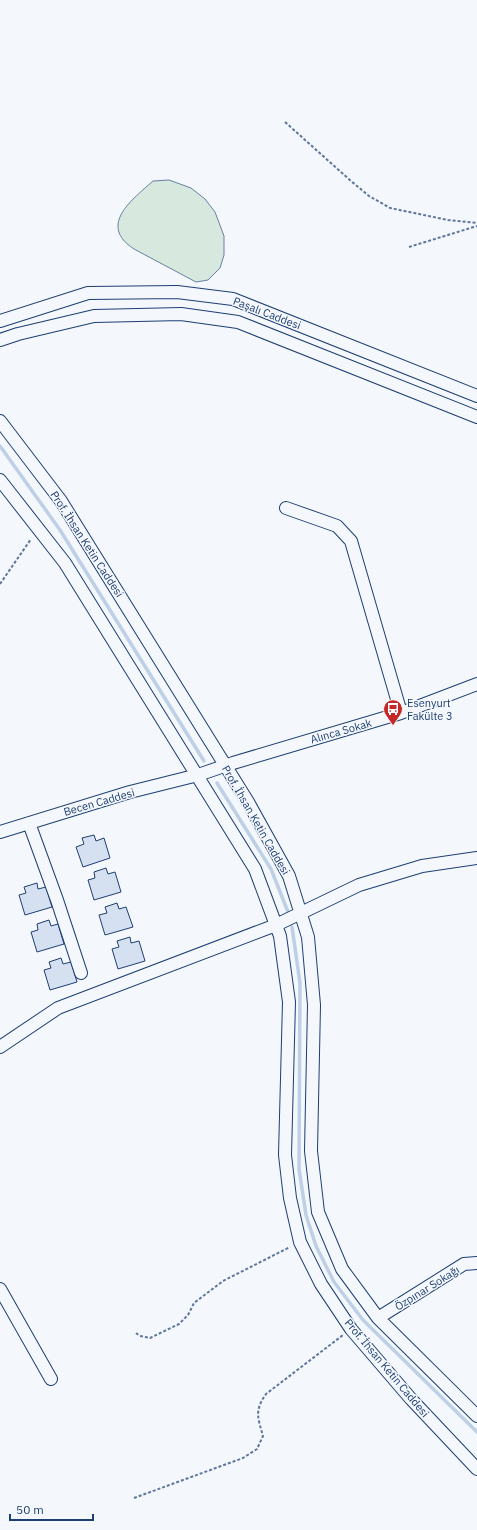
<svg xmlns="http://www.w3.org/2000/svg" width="477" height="1530" viewBox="0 0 477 1530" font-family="'IBM Plex Sans',sans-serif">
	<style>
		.green { fill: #d7e8df; stroke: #687fa3 }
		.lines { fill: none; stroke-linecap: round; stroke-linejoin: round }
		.stream { stroke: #bed0e5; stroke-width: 3.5 }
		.building { fill: #d5e0f0; stroke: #1d3f73 }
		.minor-casing { stroke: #1d3f73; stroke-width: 14 }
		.path { stroke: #5e769c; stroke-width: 2; stroke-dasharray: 3 2; stroke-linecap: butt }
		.minor { stroke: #f4f7fb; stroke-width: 12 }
		.labels { text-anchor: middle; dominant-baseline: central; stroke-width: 3; stroke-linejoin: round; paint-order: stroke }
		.street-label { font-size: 11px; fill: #1d3f73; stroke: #f4f7fb }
		.poi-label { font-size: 11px; fill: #1d3f73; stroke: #f4f7fb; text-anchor: start }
	</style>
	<rect width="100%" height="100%" fill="#f4f7fb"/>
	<path class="green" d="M169,180L191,188L205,199L215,212L224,236V255L220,268L208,280L196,282L134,249C97,225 133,199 153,181Z"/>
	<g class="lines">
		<path class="stream" d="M0,446L60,530L204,761
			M217,783L271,869L288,912
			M292,927L300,983L299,1169L306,1215L316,1246L334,1282L363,1320L477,1432"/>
	</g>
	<path class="building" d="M94,835L96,841L104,838L110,858L83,867L76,847L84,844L82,838Z
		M106,868L108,874L115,872L121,892L94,900L88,880L95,878L94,872Z
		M37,883L38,889L46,887L52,907L25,915L19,895L26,893L24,887Z
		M117,903L119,909L126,907L133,927L105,935L99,915L107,913L105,907Z
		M49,920L51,926L58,924L64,944L37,952L31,932L38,930L37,924Z
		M130,937L131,943L139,941L145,961L118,969L112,949L119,947L117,941Z
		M61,958L63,964L71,962L77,982L50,990L44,970L51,968L49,962Z"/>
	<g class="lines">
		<defs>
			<path id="minor" d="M0,321L88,293L177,292L233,299L477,396
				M0,340L18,334L94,316L181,314L238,322L477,417
				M0,421L61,501L248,802L289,876L308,937L314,1005L311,1151L318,1212L342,1269L378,1318L477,1416
				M0,480L65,563L255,869L280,936L289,1002L285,1155L290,1198L300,1242L321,1284L351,1329L411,1399L477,1469
				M286,508L337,526L351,541L401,713
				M29,823L57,900L81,973
				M0,832L130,792L198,775L233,763L401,713L477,684
				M0,1047L58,1008L276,925L359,885L422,866L477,858
				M0,1289L51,1379
				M378,1318L464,1264L477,1263"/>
		</defs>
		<use href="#minor" class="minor-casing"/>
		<path class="path" d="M285,122L351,181L369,196L390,208L448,220L477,223
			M409,247L477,226
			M0,584L31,539
			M136,1333L140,1336L150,1338L179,1324L188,1315L194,1303L223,1281L290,1247
			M134,1498L243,1458L257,1449L263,1436C258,1418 254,1411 266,1394L343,1335"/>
		<use href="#minor" class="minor"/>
	</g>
	<defs>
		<symbol id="bus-pin" viewBox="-11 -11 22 30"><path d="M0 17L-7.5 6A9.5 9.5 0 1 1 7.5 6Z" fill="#c62828" stroke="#f4f7fb"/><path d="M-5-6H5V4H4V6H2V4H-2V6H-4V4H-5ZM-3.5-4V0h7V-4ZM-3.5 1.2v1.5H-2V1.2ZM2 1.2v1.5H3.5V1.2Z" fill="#fff"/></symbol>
	</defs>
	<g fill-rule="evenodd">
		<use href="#bus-pin" x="382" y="698" width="22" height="30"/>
	</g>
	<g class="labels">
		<g class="street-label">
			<text transform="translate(267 313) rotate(21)">Paşalı Caddesi</text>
			<text transform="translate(87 544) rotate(57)">Prof. İhsan Ketin Caddesi</text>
			<text transform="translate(341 731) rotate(-16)">Alınca Sokak</text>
			<text transform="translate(99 802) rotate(-16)">Becen Caddesi</text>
			<text transform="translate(256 820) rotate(60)">Prof. İhsan Ketin Caddesi</text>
			<text transform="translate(427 1288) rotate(-32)">Özpınar Sokağı</text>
			<text transform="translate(387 1368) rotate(50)">Prof. İhsan Ketin Caddesi</text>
		</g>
		<g class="poi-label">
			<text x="407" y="703">Esenyurt<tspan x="407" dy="13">Fakülte 3</tspan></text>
		</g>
	</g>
	<path d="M10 1514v6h83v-6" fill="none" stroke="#1d3f73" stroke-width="2"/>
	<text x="16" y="1514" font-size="12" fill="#1d3f73" stroke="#f4f7fb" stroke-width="3" paint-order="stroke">50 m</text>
</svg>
